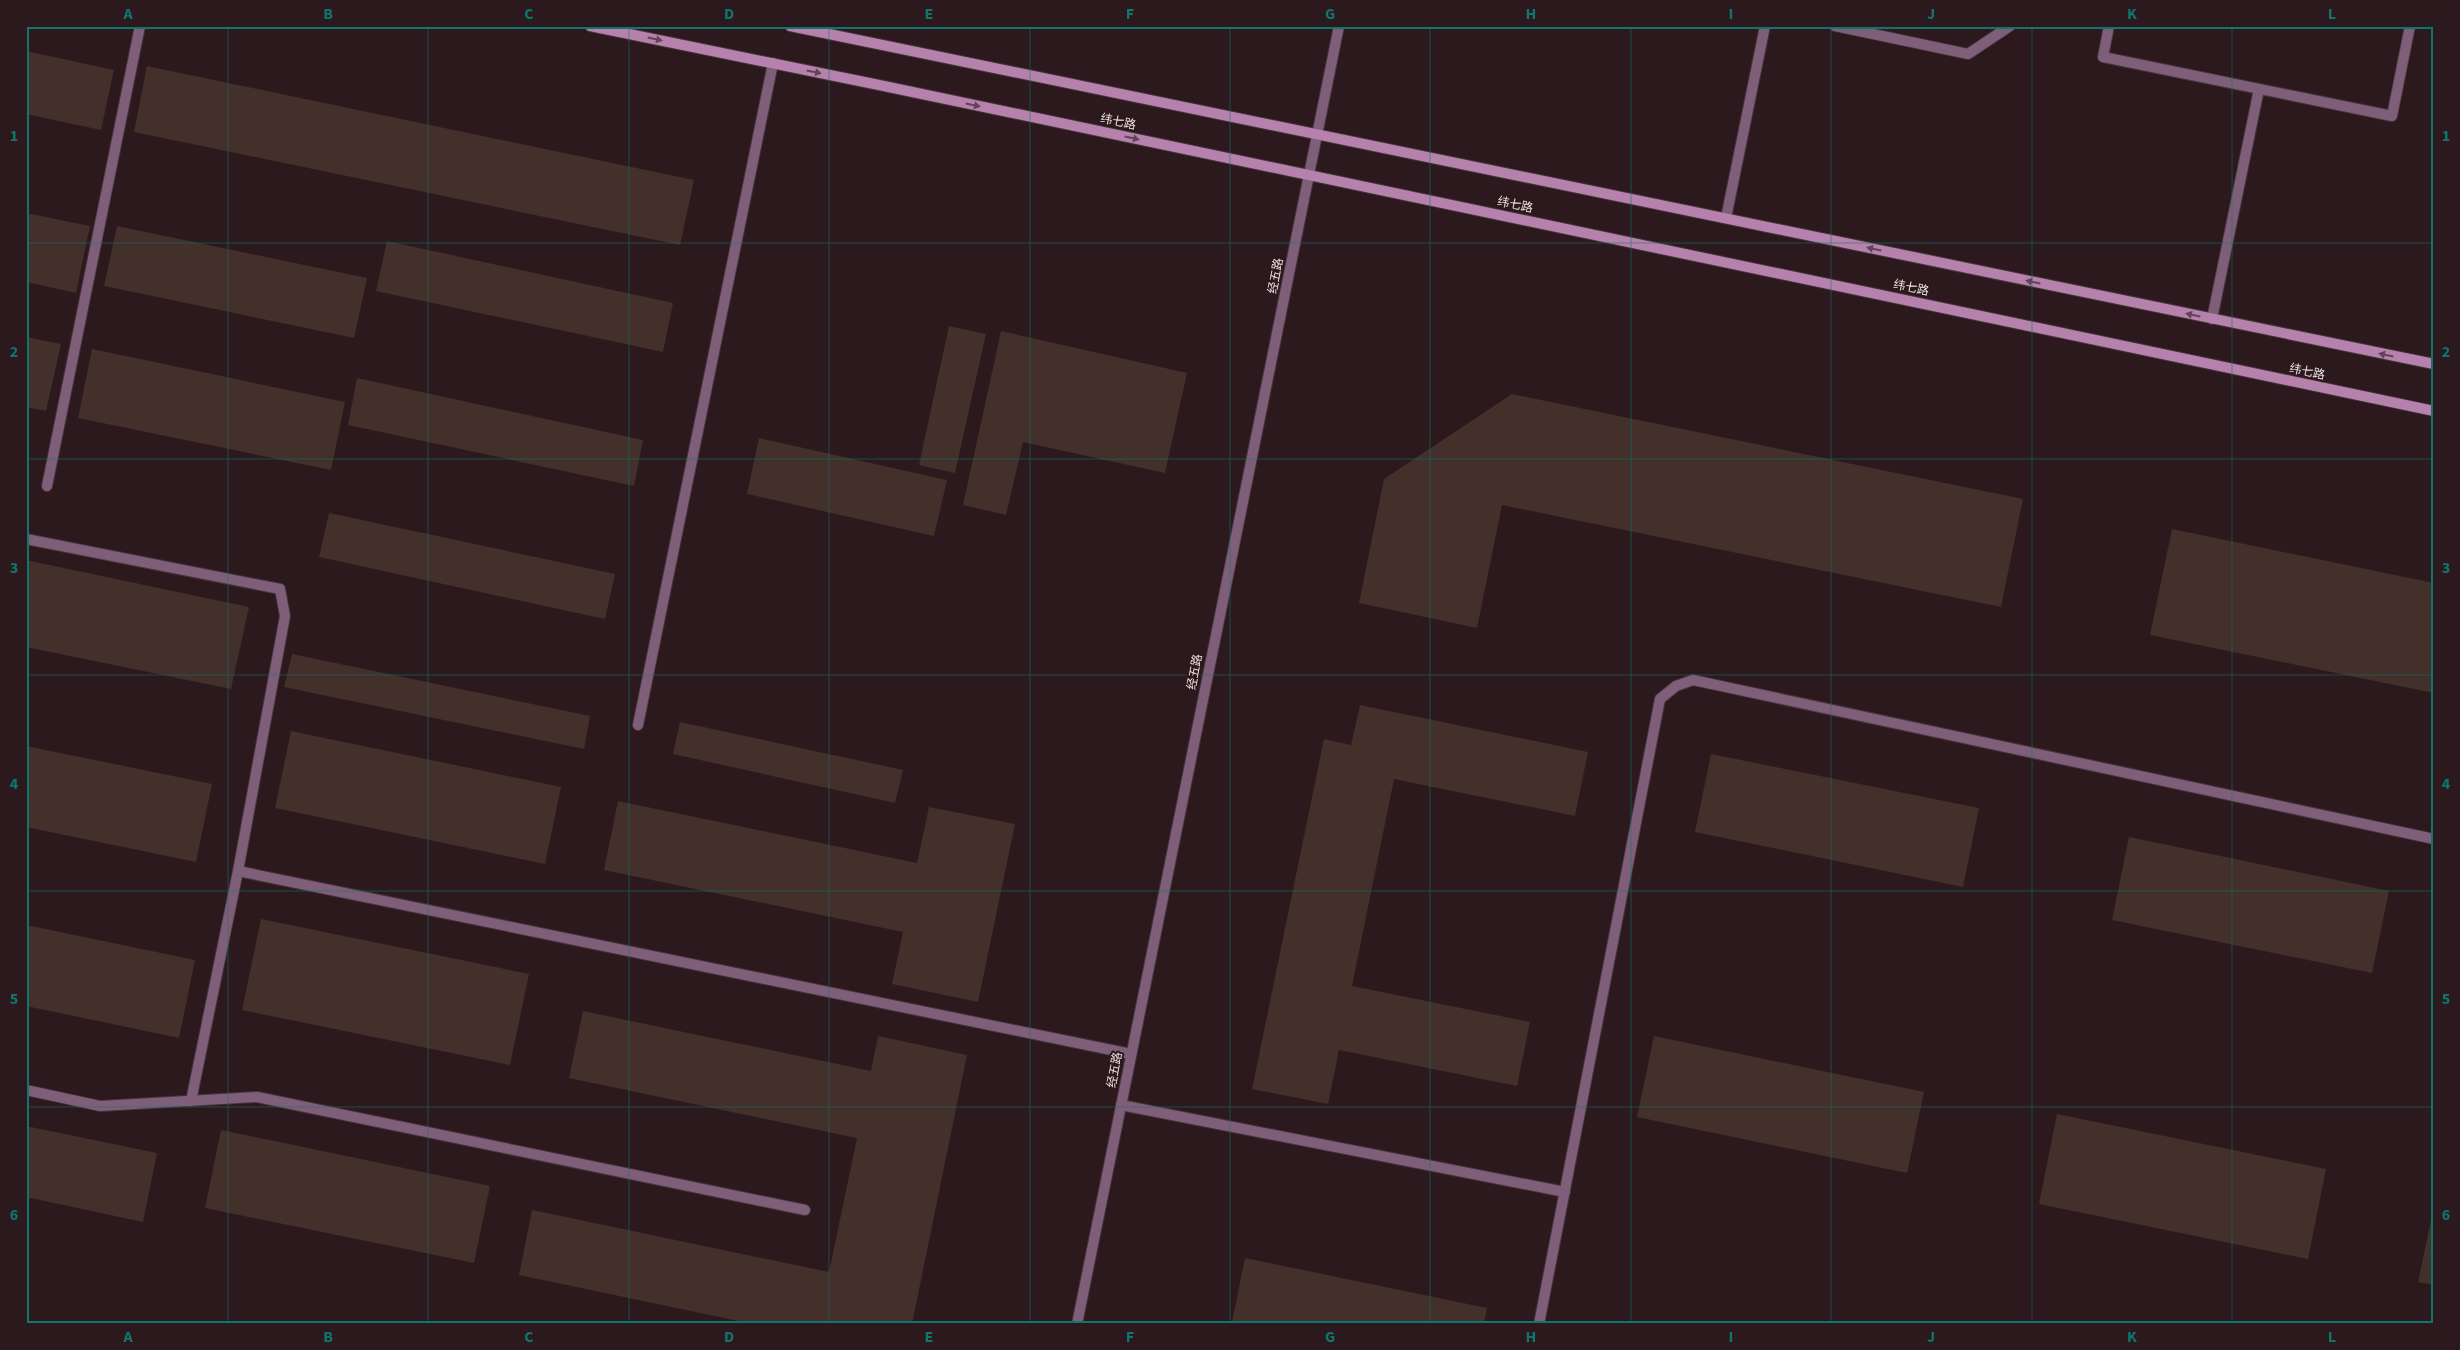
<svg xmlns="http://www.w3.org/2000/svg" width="2460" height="1350" viewBox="0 0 2460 1350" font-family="'Source Sans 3','Noto Sans SC',sans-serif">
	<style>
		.building { fill: #43302b }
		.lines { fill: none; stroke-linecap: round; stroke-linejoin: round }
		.service-casing { stroke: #463539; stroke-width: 12 }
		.tertiary-casing { stroke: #463539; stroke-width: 12 }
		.secondary-casing { stroke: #463539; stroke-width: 12 }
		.service { stroke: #7f5e79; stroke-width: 10 }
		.tertiary { stroke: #7f5e79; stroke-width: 10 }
		.secondary { stroke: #b682ad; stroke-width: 10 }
		.oneway { fill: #634357 }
		.grid { fill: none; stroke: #0f766e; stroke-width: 1; stroke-opacity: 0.55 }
		.labels { text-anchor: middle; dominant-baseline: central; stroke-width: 4; stroke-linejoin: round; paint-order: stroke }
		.street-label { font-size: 12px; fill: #ede0e2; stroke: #2b191d }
		.neatline { fill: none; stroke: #0f766e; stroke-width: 2 }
		.grid-label { font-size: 16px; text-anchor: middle; font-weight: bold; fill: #0f766e }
	</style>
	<rect width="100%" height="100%" fill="#2b191d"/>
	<path class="building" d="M26,51L114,70L101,130L26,114Z
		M147,66L694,180L680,245L134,132Z
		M26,213L90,226L76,293L26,282Z
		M117,226L367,278L354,338L104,286Z
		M387,241L673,303L663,352L376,291Z
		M949,326L986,334L955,473L919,465Z
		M1001,331L1187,373L1165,473L1023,442L1006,515L963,505Z
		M26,337L61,344L46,411L26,407Z
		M92,349L345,402L331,470L78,418Z
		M357,378L643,440L634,486L348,425Z
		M1512,394L2023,499L2001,607L1502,505L1477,628L1359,603L1384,479Z
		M759,438L947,480L934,536L747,494Z
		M329,513L615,574L605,619L319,557Z
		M2172,529L2434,583V693L2150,635Z
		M26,560L249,607L231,689L26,647Z
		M292,654L590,716L584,749L284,687Z
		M1360,705L1588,752L1575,816L1394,779L1352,986L1530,1022L1517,1086L1339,1050L1328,1104L1252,1089L1324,739L1351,745Z
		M680,722L903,770L895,803L673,754Z
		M291,731L561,787L545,864L275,808Z
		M26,746L212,784L196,862L26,827Z
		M1711,754L1979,808L1963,887L1695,832Z
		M618,801L917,863L929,807L1015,824L978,1002L892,984L903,932L604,870Z
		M2129,837L2389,891L2372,973L2112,920Z
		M261,919L529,974L510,1065L242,1010Z
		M26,925L195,960L179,1038L26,1006Z
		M583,1011L871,1071L878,1036L967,1055L912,1324H753L519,1275L532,1210L829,1272L857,1138L569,1078Z
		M1654,1036L1924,1092L1907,1173L1637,1117Z
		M2057,1114L2326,1169L2308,1259L2039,1204Z
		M26,1126L157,1153L143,1222L26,1197Z
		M221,1130L490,1186L474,1263L205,1208Z
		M2431,1220H2434V1285L2418,1282Z
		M1245,1258L1487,1308L1484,1324H1241L1232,1322Z"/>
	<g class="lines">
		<defs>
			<path id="service" d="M1835,26L1968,54L2010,26
				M2109,26L2103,57L2392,116L2410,26
				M1726,218L1765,26
				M2212,319L2259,89
				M47,486L140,26
				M26,539L280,589L285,616L238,871L191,1101
				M638,725L773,63
				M238,871L1131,1054
				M26,1090L100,1106L257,1097L805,1210
				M1121,1105L1565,1192
				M1539,1324L1660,699L1676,686L1693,680L2434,839"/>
			<path id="tertiary" d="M1077,1324L1339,26"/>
			<path id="secondary" d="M590,26L879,85L2434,411
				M790,26L2434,364"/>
		</defs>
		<use href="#service" class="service-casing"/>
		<use href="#tertiary" class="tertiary-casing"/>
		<use href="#secondary" class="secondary-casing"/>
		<use href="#service" class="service"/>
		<use href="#tertiary" class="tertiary"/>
		<use href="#secondary" class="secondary"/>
	</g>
	<defs><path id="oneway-solid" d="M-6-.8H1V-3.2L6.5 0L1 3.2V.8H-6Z" transform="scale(1.25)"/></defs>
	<g class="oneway">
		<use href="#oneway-solid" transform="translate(655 39) rotate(12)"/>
		<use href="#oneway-solid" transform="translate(814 72) rotate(11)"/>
		<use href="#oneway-solid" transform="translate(973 105) rotate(12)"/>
		<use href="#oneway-solid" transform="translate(1132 138) rotate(12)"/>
		<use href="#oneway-solid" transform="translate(1874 249) rotate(-168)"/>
		<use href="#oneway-solid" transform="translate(2033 282) rotate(-168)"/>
		<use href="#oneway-solid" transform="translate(2193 315) rotate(-168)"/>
		<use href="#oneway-solid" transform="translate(2386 355) rotate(-168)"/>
	</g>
	<path class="grid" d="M228,26V1324M428,26V1324M629,26V1324M829,26V1324M1030,26V1324M1230,26V1324M1430,26V1324M1631,26V1324M1831,26V1324M2032,26V1324M2232,26V1324M26,243H2434M26,459H2434M26,675H2434M26,891H2434M26,1107H2434"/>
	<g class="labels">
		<g class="street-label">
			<text transform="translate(1118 122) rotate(12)">纬七路</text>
			<text transform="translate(1515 205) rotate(12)">纬七路</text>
			<text transform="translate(1276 276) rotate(-79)">经五路</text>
			<text transform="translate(1911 288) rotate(12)">纬七路</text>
			<text transform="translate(2307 372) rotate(12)">纬七路</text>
			<text transform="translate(1195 672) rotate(-79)">经五路</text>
			<text transform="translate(1115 1070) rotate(-79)">经五路</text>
		</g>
	</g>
	<rect width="2460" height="1350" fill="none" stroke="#2b191d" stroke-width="55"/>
	<rect x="28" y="28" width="2404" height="1294" class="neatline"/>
	<g class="grid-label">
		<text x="128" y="19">A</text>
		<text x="328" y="19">B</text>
		<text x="529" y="19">C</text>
		<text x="729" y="19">D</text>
		<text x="929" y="19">E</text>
		<text x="1130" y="19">F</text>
		<text x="1330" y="19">G</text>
		<text x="1531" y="19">H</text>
		<text x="1731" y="19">I</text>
		<text x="1931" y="19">J</text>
		<text x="2132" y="19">K</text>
		<text x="2332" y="19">L</text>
		<text x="14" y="141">1</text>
		<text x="2446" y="141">1</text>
		<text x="14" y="357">2</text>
		<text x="2446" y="357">2</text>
		<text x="14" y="573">3</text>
		<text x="2446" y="573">3</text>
		<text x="14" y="789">4</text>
		<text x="2446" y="789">4</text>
		<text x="14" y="1004">5</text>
		<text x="2446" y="1004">5</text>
		<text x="14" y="1220">6</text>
		<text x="2446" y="1220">6</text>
		<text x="128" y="1342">A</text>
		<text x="328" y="1342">B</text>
		<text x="529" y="1342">C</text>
		<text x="729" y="1342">D</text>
		<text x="929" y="1342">E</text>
		<text x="1130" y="1342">F</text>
		<text x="1330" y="1342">G</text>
		<text x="1531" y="1342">H</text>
		<text x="1731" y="1342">I</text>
		<text x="1931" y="1342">J</text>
		<text x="2132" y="1342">K</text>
		<text x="2332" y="1342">L</text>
	</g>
</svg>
